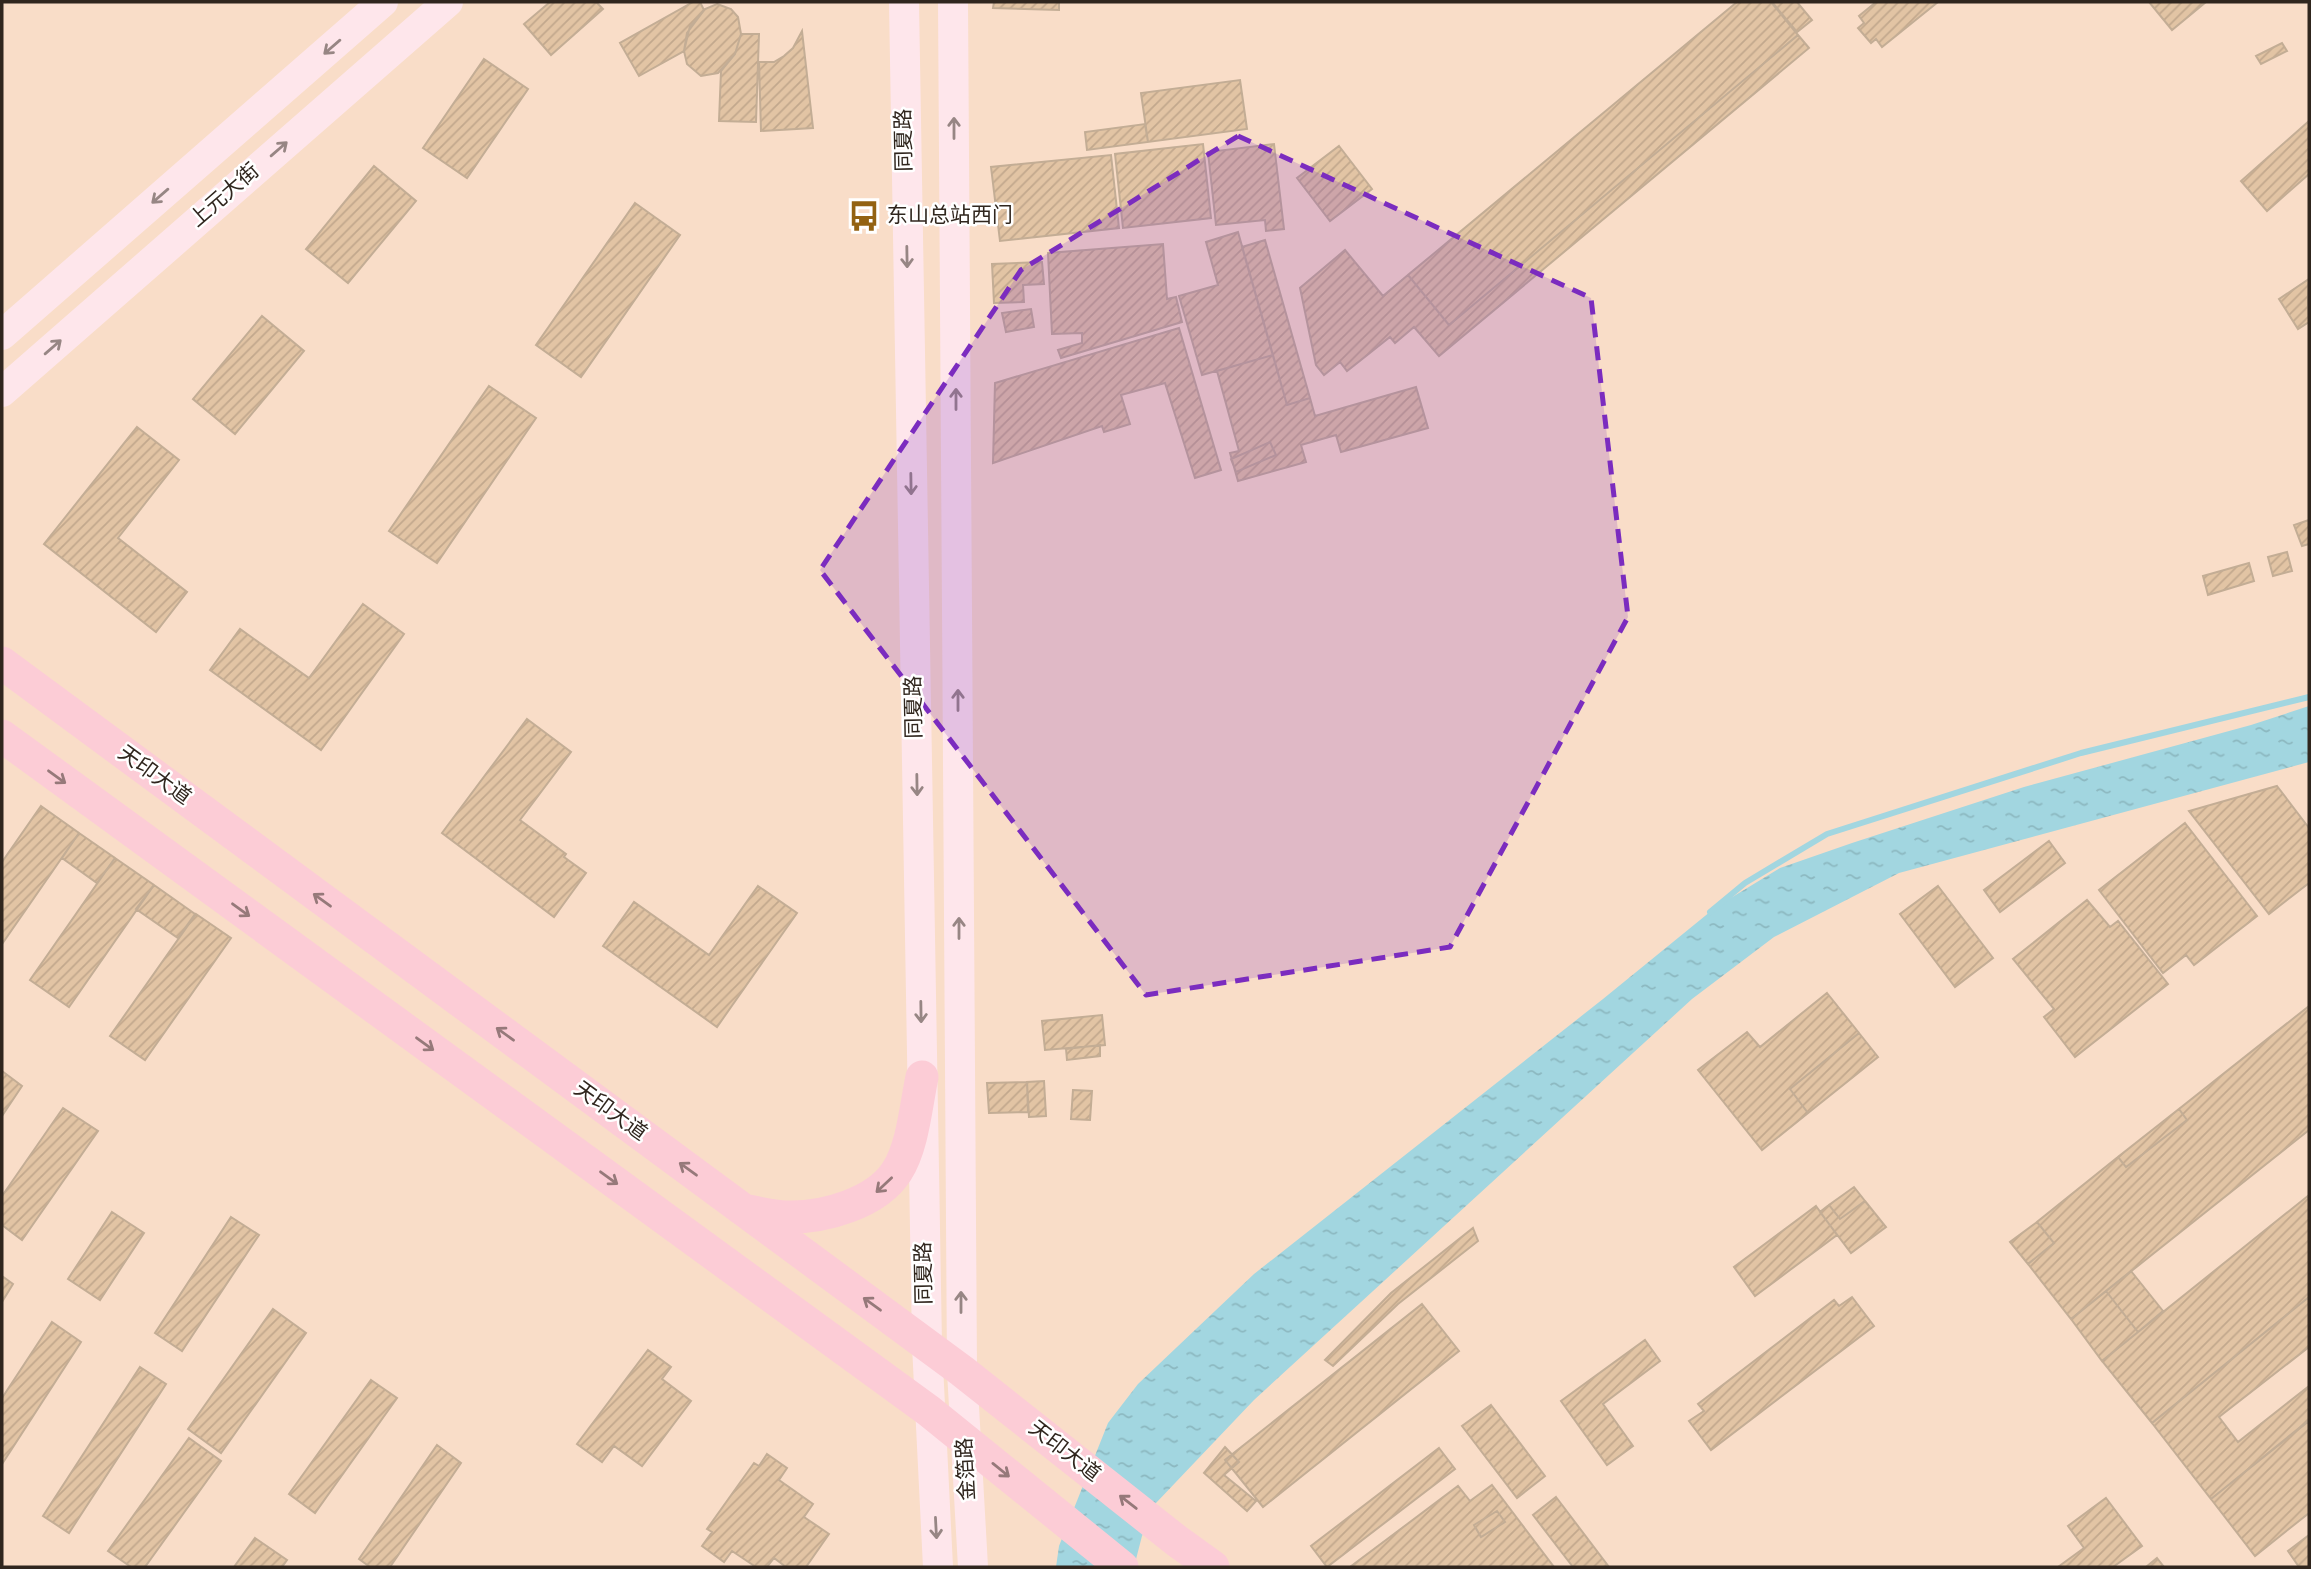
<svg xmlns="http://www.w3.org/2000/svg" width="2311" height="1569" viewBox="0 0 2311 1569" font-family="Overpass,'Noto Sans SC',sans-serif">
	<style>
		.water { fill: url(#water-ripples) }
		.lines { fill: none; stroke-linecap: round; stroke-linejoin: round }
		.stream { stroke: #a2d6e0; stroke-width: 6 }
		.building { fill: url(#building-hatch); stroke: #c3ad95; stroke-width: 2 }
		.secondary { stroke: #fee6eb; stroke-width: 30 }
		.primary { stroke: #fcccd6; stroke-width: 33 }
		.oneway { stroke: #978684 }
		.oneway2 { stroke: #96797a }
		.marked { fill: #7b2cbf; fill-opacity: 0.2; stroke: #7b2cbf; stroke-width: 5; stroke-dasharray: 14 9; stroke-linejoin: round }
		.labels { text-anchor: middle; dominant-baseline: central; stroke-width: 5; stroke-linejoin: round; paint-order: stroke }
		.street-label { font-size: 21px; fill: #30261e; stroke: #fff }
		.poi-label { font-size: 21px; fill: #30261e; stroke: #fff; text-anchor: start }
	</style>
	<defs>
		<pattern id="water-ripples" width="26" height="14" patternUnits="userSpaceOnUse" patternTransform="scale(1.75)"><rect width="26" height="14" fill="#a2d6e0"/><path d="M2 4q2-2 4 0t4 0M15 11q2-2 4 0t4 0" fill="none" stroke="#8cb8c0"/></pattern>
		<pattern id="building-hatch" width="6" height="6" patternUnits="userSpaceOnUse" patternTransform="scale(1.75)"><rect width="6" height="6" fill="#e2c4a4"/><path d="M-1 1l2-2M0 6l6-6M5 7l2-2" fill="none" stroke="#c2a88d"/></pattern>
	</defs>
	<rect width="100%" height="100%" fill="#f9ddc8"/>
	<path class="water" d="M2309,706V762L1899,873L1774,937L1692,999L1254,1400L1156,1503L1142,1536L1134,1567H1056L1059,1546L1108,1423L1138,1384L1254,1274L1603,999L1716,907L1780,868L1852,843L2024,787L2251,725Z"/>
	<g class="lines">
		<path class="stream" d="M1710,912L1745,883L1827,834L2081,753L2309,697"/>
	</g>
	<path class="building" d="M550,2H596L603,9L551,55L524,24Z
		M693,2H700L704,10L690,26L684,51L639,76L620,43Z
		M994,2H1059V10L993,8Z
		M1737,2H1771L1798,35L1449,325L1408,275Z
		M1772,2H1797L1812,20L1797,32Z
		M1876,2H1938L1882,47L1876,39L1871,43L1858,28L1864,23L1859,16Z
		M2149,2H2206L2172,30Z
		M717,4L731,9L738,17L741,34L735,54L718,73L701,76L687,64L684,51L687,33L705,9Z
		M802,31L813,128L761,131L759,62H774L784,56L793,48Z
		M741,34H759L756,122L719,121L721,71L735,54Z
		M1798,35L1809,48L1439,356L1414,327L1395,343L1390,337L1347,371L1340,362L1324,375L1316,365L1300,288L1345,250L1383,296L1408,275L1449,325Z
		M2282,43L2287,51L2261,64L2256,56Z
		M484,59L528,89L467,178L423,148Z
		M1240,80L1247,129L1148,142L1141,93Z
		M2309,121V174L2267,211L2241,181Z
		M1145,124L1148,142L1087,150L1085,132Z
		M1203,144L1211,218L1123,228L1115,154Z
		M1274,144L1284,229L1266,231L1265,220L1216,225L1208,152Z
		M1339,146L1372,189L1330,221L1297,178Z
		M1111,155L1119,228L1000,241L991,167Z
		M374,166L416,201L348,283L306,249Z
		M635,203L680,235L581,377L536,345Z
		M1238,232L1273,355L1202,375L1179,296L1218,285L1206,242Z
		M1265,240L1310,398L1287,405L1242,247Z
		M1163,244L1167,299L1176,297L1182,322L1061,358L1058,350L1082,343V333L1052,334L1048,253Z
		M1042,262L1044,284L1023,285L1024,302L994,303L992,264Z
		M2309,279L2308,301L2309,322L2298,329L2279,299Z
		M1031,309L1034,327L1006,332L1002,313Z
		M262,316L304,351L235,434L193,399Z
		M1179,328L1221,470L1195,478L1165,383L1121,395L1130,424L1104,432L1102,426L993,463L995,383Z
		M1273,355L1287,405L1310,398L1315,416L1416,387L1428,428L1341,452L1336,435L1301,445L1306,462L1238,481L1230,453L1239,451L1217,371Z
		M489,386L536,418L437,563L389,531Z
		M137,427L179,460L118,538L187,592L156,632L44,544Z
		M1270,442L1276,455L1236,472L1231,459Z
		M2309,520V544L2302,546L2294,525Z
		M2287,552L2292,571L2273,576L2268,557Z
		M2249,563L2254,581L2208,595L2203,576Z
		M363,604L404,634L321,750L210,670L240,629L309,678Z
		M527,719L571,752L520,820L566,854L564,857L586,873L554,917L442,833Z
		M2277,786L2309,828V883L2269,914L2189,811Z
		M41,806L79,833L2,944V862Z
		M2185,823L2257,916L2194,965L2186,955L2163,973L2099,890Z
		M79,833L115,858L97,883L62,858Z
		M2049,841L2065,863L2000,912L1984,890Z
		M115,858L154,885L69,1007L30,980Z
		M154,885L195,914L178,938L136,909Z
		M758,886L797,913L717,1027L603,946L634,902L709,955Z
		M1938,886L1993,958L1955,987L1900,914Z
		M2087,900L2110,927L2118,921L2168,984L2075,1057L2044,1017L2054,1009L2013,959Z
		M196,914L231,938L145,1060L110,1036Z
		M1827,993L1859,1033L1790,1089L1808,1113L1762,1150L1698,1070L1747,1032L1760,1047Z
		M2309,1006V1130L2071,1319L2028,1264L2054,1243L2037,1222L2118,1157L2126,1167L2187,1120L2179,1109Z
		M1102,1015L1105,1045L1045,1050L1042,1021Z
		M1859,1033L1878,1057L1808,1113L1790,1089Z
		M1100,1045V1056L1067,1060L1066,1049Z
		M2,1071L22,1086L2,1116Z
		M1044,1081L1046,1116L1029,1117L1027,1082Z
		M1027,1082L1028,1112L989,1113L987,1083Z
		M1073,1090L1092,1091L1090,1120L1071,1119Z
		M63,1108L98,1131L22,1240L2,1225V1196Z
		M2179,1109L2187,1120L2126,1167L2118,1157Z
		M1854,1187L1865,1201L1840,1219L1829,1205Z
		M2309,1195V1297L2152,1423L2102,1361Z
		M1865,1201L1886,1227L1851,1253L1820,1212L1829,1205L1840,1219Z
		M1816,1206L1837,1235L1755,1296L1734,1267Z
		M112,1212L144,1233L100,1300L68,1279Z
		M231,1217L259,1235L182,1351L155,1333Z
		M2037,1222L2054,1243L2028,1264L2010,1242Z
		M1473,1228L1478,1241L1398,1304L1333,1366L1325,1360L1391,1293Z
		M2131,1271L2163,1311L2138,1332L2106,1291Z
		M2,1276L13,1284L2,1302Z
		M2106,1291L2138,1332L2102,1361L2071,1319Z
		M1852,1297L1874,1326L1711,1450L1689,1421L1704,1411L1698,1404L1834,1300L1839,1306Z
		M2309,1297V1347L2219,1417L2238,1442L2309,1386V1420L2211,1499L2152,1423Z
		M1422,1304L1459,1351L1263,1507L1225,1460Z
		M273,1309L306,1333L221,1453L188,1429Z
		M52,1322L81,1342L2,1464V1398Z
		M1645,1340L1660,1361L1603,1404L1633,1446L1607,1465L1561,1401Z
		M648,1350L671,1367L662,1379L691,1401L642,1466L614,1446L602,1462L577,1444Z
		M140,1367L166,1384L69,1533L43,1516Z
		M371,1380L397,1398L315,1513L289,1494Z
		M1491,1405L1545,1476L1517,1498L1462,1426Z
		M2309,1421V1513L2255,1556L2211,1499Z
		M189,1438L221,1461L145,1567H131L108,1551Z
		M437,1445L461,1463L390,1567H370L359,1559Z
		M1225,1447L1239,1462L1224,1475L1256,1501L1247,1511L1204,1473Z
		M1439,1448L1455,1469L1327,1567L1311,1546Z
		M767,1454L787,1468L779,1480L813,1504L804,1517L829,1534L806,1567H786L774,1558L767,1567H756L732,1551L724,1562L702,1546L712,1532L707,1529L754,1463L759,1466Z
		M1492,1485L1554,1567H1350L1458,1486L1470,1501Z
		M1556,1497L1609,1567H1573L1533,1515Z
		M2106,1498L2142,1546L2113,1567H2058L2084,1548L2068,1526Z
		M1497,1511L1505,1522L1481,1537L1474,1525Z
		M2309,1535V1567H2299L2288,1551Z
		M255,1538L287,1560L282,1567H234Z
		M2157,1558L2164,1567H2146Z"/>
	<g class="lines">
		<path class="secondary" d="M904,2L927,1345L938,1567
			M953,2L962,1371L973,1567
			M2,335L383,2
			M2,392L448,2"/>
		<path class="primary" d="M2,663L962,1371L1177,1541L1213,1567
			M2,736L929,1411L1122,1567
			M749,1211C762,1214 774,1217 787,1217C824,1218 877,1203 897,1171C913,1146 916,1105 922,1077"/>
	</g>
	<defs><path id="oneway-shaft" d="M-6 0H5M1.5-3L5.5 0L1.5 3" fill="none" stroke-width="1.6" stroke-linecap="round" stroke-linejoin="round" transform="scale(1.75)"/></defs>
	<g class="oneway">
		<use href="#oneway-shaft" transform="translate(332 47) rotate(139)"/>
		<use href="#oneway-shaft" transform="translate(954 128) rotate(-90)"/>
		<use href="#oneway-shaft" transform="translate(279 149) rotate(-41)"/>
		<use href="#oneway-shaft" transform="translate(160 196) rotate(139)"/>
		<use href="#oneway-shaft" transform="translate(907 257) rotate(89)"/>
		<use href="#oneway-shaft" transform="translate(53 347) rotate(-41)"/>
		<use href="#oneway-shaft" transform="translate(956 399) rotate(-90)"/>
		<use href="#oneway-shaft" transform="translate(911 484) rotate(89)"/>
		<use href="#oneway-shaft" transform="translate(958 700) rotate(-90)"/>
		<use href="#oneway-shaft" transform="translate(917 785) rotate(89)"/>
		<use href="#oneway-shaft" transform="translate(959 928) rotate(-90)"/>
		<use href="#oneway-shaft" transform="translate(921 1012) rotate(89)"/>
		<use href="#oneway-shaft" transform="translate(961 1302) rotate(-90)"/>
		<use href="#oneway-shaft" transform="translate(936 1528) rotate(87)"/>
	</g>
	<g class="oneway2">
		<use href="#oneway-shaft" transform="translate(57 777) rotate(36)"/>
		<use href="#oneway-shaft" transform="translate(322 900) rotate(-144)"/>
		<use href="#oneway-shaft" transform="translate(241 910) rotate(36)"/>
		<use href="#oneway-shaft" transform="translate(505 1034) rotate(-144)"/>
		<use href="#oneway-shaft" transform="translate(425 1044) rotate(36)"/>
		<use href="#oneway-shaft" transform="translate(688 1169) rotate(-144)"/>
		<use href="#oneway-shaft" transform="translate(609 1178) rotate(36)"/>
		<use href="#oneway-shaft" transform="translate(884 1185) rotate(137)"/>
		<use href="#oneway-shaft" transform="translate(872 1304) rotate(-144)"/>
		<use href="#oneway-shaft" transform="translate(1001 1470) rotate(39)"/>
		<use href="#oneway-shaft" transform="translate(1128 1502) rotate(-142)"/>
	</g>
	<path class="marked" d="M1238,136L1591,298L1628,617L1450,947L1146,995L820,570L1021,270Z"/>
	<defs>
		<symbol id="bus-bare" viewBox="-9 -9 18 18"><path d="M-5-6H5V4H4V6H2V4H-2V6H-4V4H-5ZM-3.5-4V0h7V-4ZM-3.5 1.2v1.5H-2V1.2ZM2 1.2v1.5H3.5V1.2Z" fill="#936212" stroke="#fff" stroke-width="2.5" paint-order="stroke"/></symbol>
	</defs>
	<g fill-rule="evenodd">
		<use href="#bus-bare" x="842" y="194" width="44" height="44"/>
	</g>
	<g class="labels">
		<g class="street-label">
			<text transform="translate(905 140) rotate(-91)">同夏路</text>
			<text transform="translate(225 196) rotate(-41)">上元大街</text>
			<text transform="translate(915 707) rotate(-91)">同夏路</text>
			<text transform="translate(154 776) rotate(36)">天印大道</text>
			<text transform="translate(610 1112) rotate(36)">天印大道</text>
			<text transform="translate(925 1273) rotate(-91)">同夏路</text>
			<text transform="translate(1064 1452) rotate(38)">天印大道</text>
			<text transform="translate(967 1469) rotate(-93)">金箔路</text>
		</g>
		<g class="poi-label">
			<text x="887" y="216">东山总站西门</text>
		</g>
	</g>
	<rect width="2311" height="1569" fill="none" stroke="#30261e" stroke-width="7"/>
</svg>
